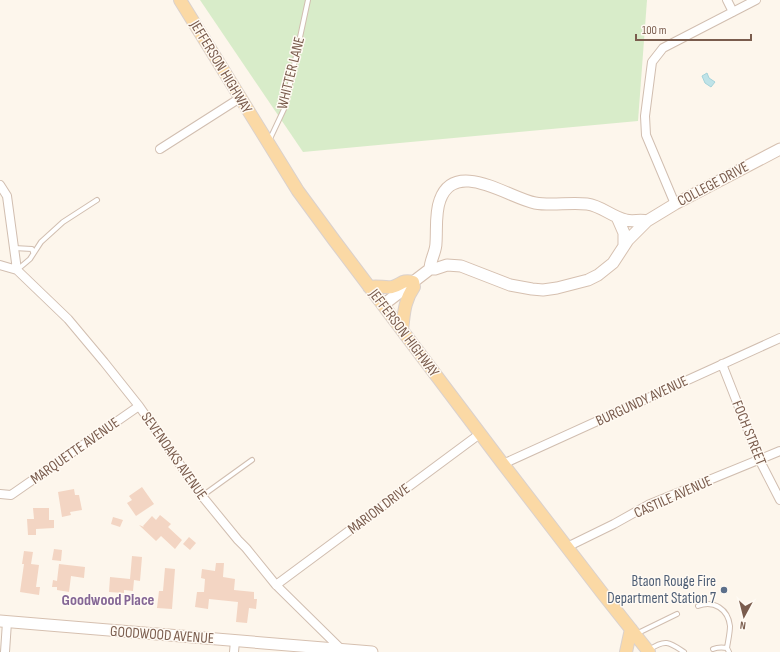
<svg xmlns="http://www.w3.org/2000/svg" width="780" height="652" viewBox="0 0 780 652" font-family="'Sofia Sans Condensed',sans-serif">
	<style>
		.green { fill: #d8ecc9 }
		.water { fill: #bfe3e8; stroke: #a5d3da }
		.building { fill: #f3d5c3 }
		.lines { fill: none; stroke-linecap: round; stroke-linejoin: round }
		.lane-casing { stroke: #d1beb0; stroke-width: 6 }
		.street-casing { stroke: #d1beb0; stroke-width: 10 }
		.secondary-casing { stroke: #d6c0b0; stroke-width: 13 }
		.primary-casing { stroke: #dad1cd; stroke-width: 14 }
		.lane { stroke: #fff; stroke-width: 4 }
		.street { stroke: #fff; stroke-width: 8 }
		.secondary { stroke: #fff; stroke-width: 11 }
		.primary { stroke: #fbd9a5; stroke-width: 12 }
		.service-dot { fill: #5c6f8a; stroke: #fffaf3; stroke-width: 1.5 }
		.labels { text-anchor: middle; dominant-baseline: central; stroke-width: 3; stroke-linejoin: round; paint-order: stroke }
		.street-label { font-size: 15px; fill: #7a5c4d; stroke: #fffaf3 }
		.service-label { font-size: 15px; fill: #4e5e75; stroke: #fffaf3; text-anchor: end }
		.neighbourhood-label { font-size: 16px; font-weight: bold; fill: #846695; stroke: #fffaf3 }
	</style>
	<rect width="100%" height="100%" fill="#fdf6ec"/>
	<path class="green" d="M200,0H647L638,121L303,152Z"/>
	<path class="water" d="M707,73L709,78L715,82L711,87L705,83L702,76Z"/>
	<path class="building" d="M142,487L154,504L136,516L127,503L132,500L129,496Z
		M74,489L75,495H79L82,510L70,512L71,515L62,517L58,492Z
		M33,508H49V520H54V528L36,529V535H28L27,519H34Z
		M160,515L171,524L168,527L182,540L175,549L161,536L156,541L139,525L144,527L143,526L152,516L156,520Z
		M113,517L123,520L120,527L111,524Z
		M189,537L196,543L190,550L183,544Z
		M54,549L62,550L61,561L52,560Z
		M24,551L33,552L31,564L39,565L36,587H40L39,595L20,592L24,564H22Z
		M132,556L142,557L140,581L134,580L133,591L124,590V593L109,592L110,577L130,579Z
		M216,563H224L223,577L235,579L234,590L254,592V599H257L256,609L249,608L247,623L236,622L238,602L209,599L208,609L195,607L197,592H204L205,579L201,578L202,569L215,571Z
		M59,564L85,567L84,578L71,576L69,592L57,590V587H52L53,580L57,581Z
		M165,568L175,569L172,609L157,608L159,591H163Z"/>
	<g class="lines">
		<defs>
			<path id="lane" d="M269,141L285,107L308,0
				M14,248L32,249L33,252
				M17,270L30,259L41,242L63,222L97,200
				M202,496L252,460
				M698,606C714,600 728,609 730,626C730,633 728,641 727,648
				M636,634L677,614
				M713,649C718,647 721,647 727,648L729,652
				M649,650C665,639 669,642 684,652"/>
			<path id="street" d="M727,0L733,12
				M160,149L240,98
				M0,185L7,196L17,270
				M675,204L646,135L645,116L652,62L663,48L756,0
				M0,265L17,270L68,319L104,362L139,406L202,496L238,540L246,548L276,585L342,650
				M722,364L760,461L780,500
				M503,464L780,338
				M0,494L11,495L139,406
				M567,547L614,524L648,505L780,451
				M276,585L481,433
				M5,652L7,622
				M234,652L235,641"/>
			<path id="secondary" d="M617,217L624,233V246
				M430,269C430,260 436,252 436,243C437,229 435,213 440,200C455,158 509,198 535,203C552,206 569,202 587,204C602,206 612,217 626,220C633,222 640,219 647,221
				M383,305L430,269H435L447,265L461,266L510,285L532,289L543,290L557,288L588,280L598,275L613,263L628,240L647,221L675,204L780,149
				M0,621L372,652"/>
			<path id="primary" d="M180,0L298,191L334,240L503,464L603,594L649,652
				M369,287C378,285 384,288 392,287C401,285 402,279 413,282L414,287C404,301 404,314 402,330
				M626,652L631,629"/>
		</defs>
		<use href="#lane" class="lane-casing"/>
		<use href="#street" class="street-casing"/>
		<use href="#secondary" class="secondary-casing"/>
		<use href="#primary" class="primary-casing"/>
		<use href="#lane" class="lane"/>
		<use href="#street" class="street"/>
		<use href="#secondary" class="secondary"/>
		<use href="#primary" class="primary"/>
	</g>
	<circle class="service-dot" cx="724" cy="590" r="4"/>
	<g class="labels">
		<g class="street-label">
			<text transform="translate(221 67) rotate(59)">JEFFERSON HIGHWAY</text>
			<text transform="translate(291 73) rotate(-76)">WHITTER LANE</text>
			<text transform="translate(713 184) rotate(-28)">COLLEGE DRIVE</text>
			<text transform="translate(404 333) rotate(53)">JEFFERSON HIGHWAY</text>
			<text transform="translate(642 401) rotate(-25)">BURGUNDY AVENUE</text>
			<text transform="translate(749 433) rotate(68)">FOCH STREET</text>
			<text transform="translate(75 451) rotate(-35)">MARQUETTE AVENUE</text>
			<text transform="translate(174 456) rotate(55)">SEVENOAKS AVENUE</text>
			<text transform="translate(673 497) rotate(-24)">CASTILE AVENUE</text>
			<text transform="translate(379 509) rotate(-37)">MARION DRIVE</text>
			<text transform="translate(162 635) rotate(4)">GOODWOOD AVENUE</text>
		</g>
		<g class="service-label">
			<text x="716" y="581">Btaon Rouge Fire<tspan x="716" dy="17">Department Station 7</tspan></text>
		</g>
		<g class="neighbourhood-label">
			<text x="108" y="600">Goodwood Place</text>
		</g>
	</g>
	<g transform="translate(744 616) rotate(187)" stroke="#fffaf3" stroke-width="3" paint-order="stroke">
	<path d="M0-3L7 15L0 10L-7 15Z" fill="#7a5c4d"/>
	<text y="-6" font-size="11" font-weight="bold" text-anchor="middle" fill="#7a5c4d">N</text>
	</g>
	<path d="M636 34v6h115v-6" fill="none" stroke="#7a5c4d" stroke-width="2"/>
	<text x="642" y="34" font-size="12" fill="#7a5c4d" stroke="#fffaf3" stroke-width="3" paint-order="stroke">100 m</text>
</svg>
